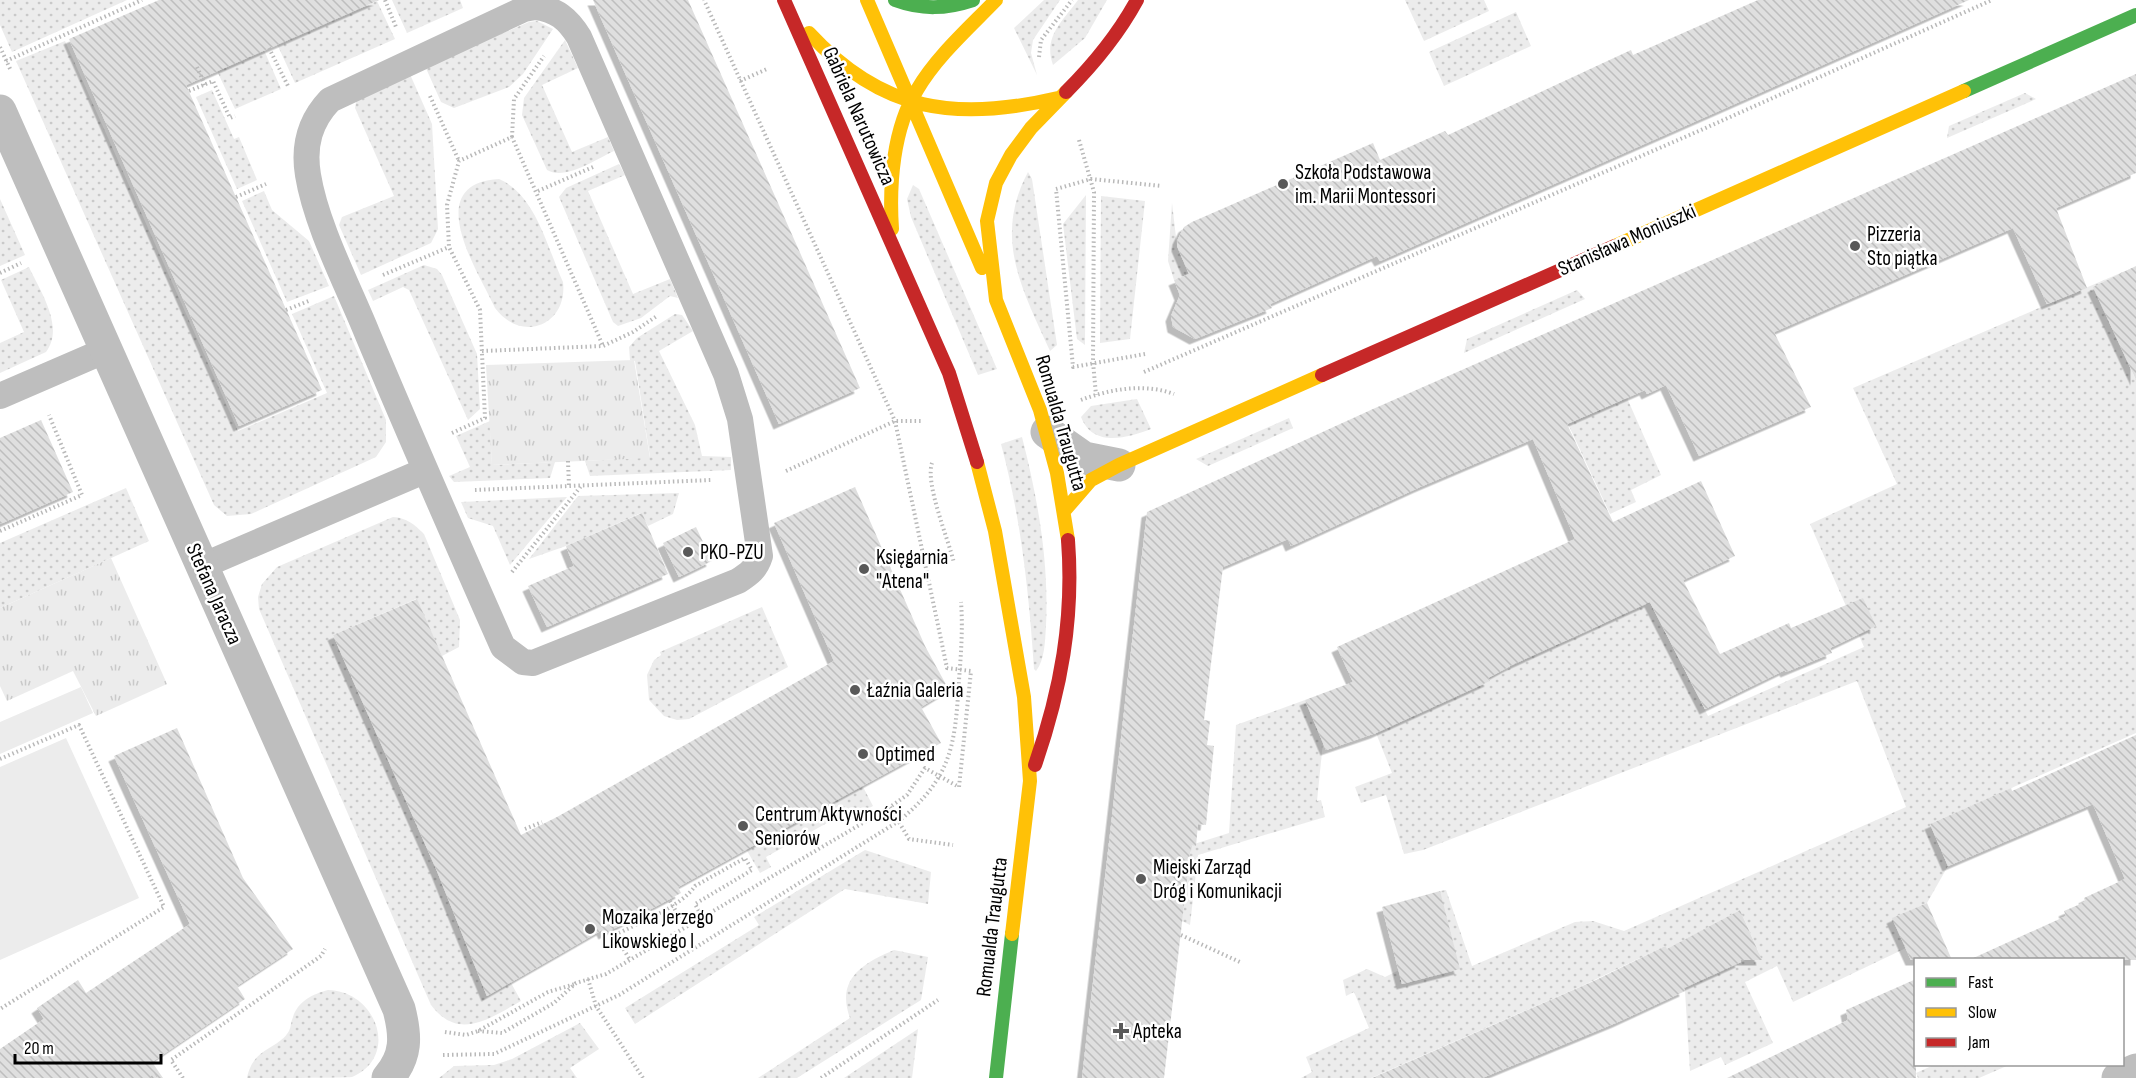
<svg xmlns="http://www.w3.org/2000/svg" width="2136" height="1078" viewBox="0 0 2136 1078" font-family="'Sofia Sans Condensed',sans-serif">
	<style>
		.grass { fill: url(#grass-dots); fill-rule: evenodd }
		.park { fill: url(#park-tufts) }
		.pitch { fill: #ececec }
		.building { fill: url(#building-back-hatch); filter: url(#shadow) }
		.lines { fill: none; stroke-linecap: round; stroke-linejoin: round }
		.path { stroke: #b9b9b9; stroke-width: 4; stroke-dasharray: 1.5 3; stroke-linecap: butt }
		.lane { stroke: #bebebe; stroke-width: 26 }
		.street { stroke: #bebebe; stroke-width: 33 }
		.fast { stroke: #4caf50; stroke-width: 14 }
		.slow { stroke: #ffc107; stroke-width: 14 }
		.jam { stroke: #c62828; stroke-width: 14 }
		.poi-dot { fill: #595959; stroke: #fff; stroke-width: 2 }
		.labels { text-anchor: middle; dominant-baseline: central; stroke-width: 5; stroke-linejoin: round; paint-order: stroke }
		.street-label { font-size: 21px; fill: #000; stroke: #fff }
		.poi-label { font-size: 21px; fill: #000; stroke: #fff; text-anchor: start }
	</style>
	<defs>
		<pattern id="grass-dots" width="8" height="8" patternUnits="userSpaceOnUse" patternTransform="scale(1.5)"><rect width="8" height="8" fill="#ececec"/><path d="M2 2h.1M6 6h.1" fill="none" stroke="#c9c9c9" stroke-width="1.8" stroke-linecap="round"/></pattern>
		<pattern id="park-tufts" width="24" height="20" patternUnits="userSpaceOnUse" patternTransform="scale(1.5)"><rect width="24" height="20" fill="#ececec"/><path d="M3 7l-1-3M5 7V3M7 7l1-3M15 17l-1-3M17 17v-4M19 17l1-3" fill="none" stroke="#c9c9c9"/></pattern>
		<pattern id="building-back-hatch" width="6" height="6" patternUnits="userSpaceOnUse" patternTransform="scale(1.5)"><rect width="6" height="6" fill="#dfdfdf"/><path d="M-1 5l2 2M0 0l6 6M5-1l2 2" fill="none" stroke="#bebebe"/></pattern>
		<filter id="shadow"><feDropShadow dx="-5.5" dy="5.5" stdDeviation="0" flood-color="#0004"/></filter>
	</defs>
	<rect width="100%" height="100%" fill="#fff"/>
	<path class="grass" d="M0,0H127L12,52L0,25Z
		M392,0H460L463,8L407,33Z
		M1044,0H1060L1033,40L1031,53L1037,75L1014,28Z
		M1078,0H1107L1085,38L1053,65C1043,37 1062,22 1078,0Z
		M1405,0H1484L1489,11L1424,41Z
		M377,1L395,39L295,83L277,44Z
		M1516,12L1531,46L1444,86L1429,52Z
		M537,21L553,29L523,74L509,87L454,108L441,102L425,66L529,22Z
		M565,40L578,68L542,85L572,152L608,137L614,151C596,159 565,181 547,170L522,115L524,98Z
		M65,41L238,431L327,393L292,314L334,296L386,420V442L376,457L251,514L227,516L214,505L16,61Z
		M264,50L281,89L235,109L217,71Z
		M409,72L432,124L438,229L431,243L361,275L339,225L342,217L394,196L355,108L357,97Z
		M212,90L234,139L239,137L257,180L237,189L196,97Z
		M2025,93L2036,99L1947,138L1949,126Z
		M619,164L625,175L588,191L633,294L670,279L678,298L670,296L641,318L618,326L613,322L559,197L566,188Z
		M1028,172L1032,179L1057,345L1050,351C1022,289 993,238 1028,172Z
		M499,179C536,195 547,247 563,282C568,325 522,344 495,308C478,271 420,184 499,179Z
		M913,185L919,189L997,369L978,375L911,217L907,199Z
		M264,191L272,210L309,241L329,286L287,302L242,201Z
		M1086,195L1085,345L1077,339L1063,224Z
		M1101,196L1145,201L1130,339L1100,343Z
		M0,199L25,255L0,266Z
		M1172,203L1177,246L1189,274L1174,280L1168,261Z
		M424,265L437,269L442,275L477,354L480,409L468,420L409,290L403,287L373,301L368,290Z
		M29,267C40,291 65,327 46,352L0,373V343L24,332L1,280Z
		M2132,268L2136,306L2108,319L2136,380V733L1930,824L1948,866L1927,903L1893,918L1906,948L1793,1002L1777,966L1745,982L1773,1043L1725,1065L1721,1057L1690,1071L1685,991L1665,946L1584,985L1371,1078H1301L1312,1072L1306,1057L1369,1028L1354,992L1346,996L1343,980L1367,969L1385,977L1399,970L1402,984L1440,891L1446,890L1472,966L1575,922L1593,921L1624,931L1906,807L1857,681L1423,850L1404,854L1386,795L1361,803L1355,787L1392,773L1376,733L1489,681L1488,678L1510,668L1511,659C1559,647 1607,626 1647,597L1708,716L1864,647L1810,524L1897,484L1853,388ZM1740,910L1759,953L1737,964L1718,922Z
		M1577,290L1585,299L1464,353L1467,339Z
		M675,314L682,315L693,331L659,351L695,425L702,456L731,457V470L590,476L585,461L650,457L635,361L630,360L629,347L637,338Z
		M1627,398L1661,475L1631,490L1636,502L1610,514L1568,424Z
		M1137,399L1151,429C1127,438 1093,448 1081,417L1091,406Z
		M1289,418L1293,428L1208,466L1196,459Z
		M490,421L492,465L555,462L550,478L454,482L449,476L470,467L456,436Z
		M1022,437C1038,500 1049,561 1046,626C1045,640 1045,660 1036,671L1034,669C1029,593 1021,518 1001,444Z
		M126,488L149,541L0,608V543Z
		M679,493L673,514L648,526L641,513L566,546L529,559L578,496Z
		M567,497L510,565L493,526L468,518L461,502Z
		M393,517C407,518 414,524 424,534L460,620L459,647L442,656L416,599L333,635L437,871L487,996L510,981L521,1001C490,1018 459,1042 431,1005L259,609L258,597L262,584L277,567Z
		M762,607L788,667L689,719L677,720L664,716L649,700L647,675L654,660L661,655L660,652Z
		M1305,700L1323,742L1317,801L1321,800L1325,817L1198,855L1190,925L1182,921L1191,845L1229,833L1236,725Z
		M862,785L873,806L857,815L852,809L766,857L771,867L760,873L746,849Z
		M865,850L931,872L928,904L845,889L635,1024L625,1008L759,925L754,917Z
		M894,950L928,957L921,1000L797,1078H758L850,1018C836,980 861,964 894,950Z
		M328,990C377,991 400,1057 352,1077C341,1078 265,1078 247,1078C253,1047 278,1050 289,1031C291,1027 291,1021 293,1017C298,1001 313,994 328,990Z
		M580,1023L599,1049L570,1068L577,1078H439L454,1066L494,1065L512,1059Z
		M918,1029L912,1078H844Z
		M1936,1064H2009V1065L1979,1078H1918L1916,1073Z"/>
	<path class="park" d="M634,360L650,458L492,465L486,365Z
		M111,558L167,684L96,716L73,671L7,701L0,686V608Z"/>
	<path class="pitch" d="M81,687L93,713L0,754V722Z
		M66,738L139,898L0,960V767Z"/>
	<path class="building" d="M159,0H379L186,85L322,390L239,426L69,39Z
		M593,0H688L860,388L779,424Z
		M1758,0H1969L1380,261L1377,256L1270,304L1272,308L1195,339L1173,327L1171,316L1180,295L1174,280L1189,274L1177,246L1178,239L1184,227L1192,222L1373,143L1380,160L1445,131L1448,135L1631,50L1633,55Z
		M2136,74V173L2056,208L2087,288L2047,304L2013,228L1774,332L1811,407L1765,427L1699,456L1666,385L1647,394L1645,390L1567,424L1613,522L1701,481L1735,556L1683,580L1720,654L1789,623L1791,628L1863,598L1876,626L1830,648L1832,653L1786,672L1785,670L1705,709L1650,602L1510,666L1488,678L1490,681L1376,733L1326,750L1305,700L1353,682L1337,647L1575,539L1533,439L1420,487L1291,546L1288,539L1223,567L1204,720L1210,721L1207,745L1214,746L1206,825L1198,824L1196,846L1191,845L1164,1078H1082L1147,512L1373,409Z
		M2136,266V380L2093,287Z
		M41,420L73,492L0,524V438Z
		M855,487L925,646L949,690L921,707L941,743L678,887L681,893L604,934L602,930L487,996L437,871L333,635L417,599L521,835L557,817L834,661L774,523Z
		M642,513L668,574L547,627L528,586L574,566L566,546Z
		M696,527L712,561L679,577L663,543Z
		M177,728L243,878L293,949L237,986L245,999L152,1062L163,1078H0V1049L44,1019L37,1008L78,980L86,993L190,924L114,756Z
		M2136,735V960H1969L2066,916L2064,911L2085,902L2084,898L2125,879L2093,804L1948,866L1930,824L2011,788L2012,791Z
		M1440,891L1460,969L1402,984L1382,907Z
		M1927,903L1952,960H1911L1892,918Z
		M1740,910L1762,960H1740L1741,962L1684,988L1685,991L1618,1022L1482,1078H1372L1596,980L1665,946L1667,949Z
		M1916,979V1078H1727L1848,1020L1846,1010Z"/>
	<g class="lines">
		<path class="path" d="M385,0L396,27
			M0,47L11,71
			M269,48L289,88
			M1039,57L1041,40L1072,0
			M6,61L142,0
			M197,67L205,85
			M740,81L767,69
			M189,91L213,81L230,118L235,116
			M430,96L459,161
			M512,137L514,99L544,56
			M1079,140L1094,192L1093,362L1096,395
			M538,191L593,167
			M236,197L266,184
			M0,273L21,263
			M383,275L449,247
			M286,310L311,300
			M482,351L603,346L633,332L657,316
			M1145,354L1073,367L1056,189L1091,179L1162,186
			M1144,372L1701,130L1992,0
			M1081,400C1110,389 1145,383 1174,394
			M452,433L485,418L480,310L449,247L447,205L459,161L512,137L603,346
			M568,461L569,486
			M932,463C925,484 948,538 954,563
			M786,471L895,421H921
			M475,490L711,480
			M0,531L82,495L49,415
			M512,572L582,485
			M0,759L79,725L164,907L0,1009
			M890,807L909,839L953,845
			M525,829L542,822
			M670,901L685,927
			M612,930L630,960
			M615,935C638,923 681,907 695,886L745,858L752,870L695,904L702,917
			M1181,935L1242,963
			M588,979L596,1006L643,1078
			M478,1031L502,1033L554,1003L576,983L606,974L890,807L907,795L925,768L959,787L971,671L947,668L895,421L704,0
			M445,1032L466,1035L478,1031L548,992L575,984
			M443,1055L494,1054L619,995L899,821C952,777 955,746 959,680C961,654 963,628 961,602
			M152,1078L156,1075
			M183,1078L171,1060L321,956L325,949
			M821,1078L938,1000"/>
		<path class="lane" d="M535,7C556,9 568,19 579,37L726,374L740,419L760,556C756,569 749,574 738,581L533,663L523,662L503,647C457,543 411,438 367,333C348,286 316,225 308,175C303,145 310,121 330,100L524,9Z
			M0,396L104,351
			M202,566L424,471"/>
		<path class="street" d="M0,111L399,1009C406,1036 407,1056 388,1078
			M1047,432L1084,458L1119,465
			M2118,1078L2136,1070"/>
		<path class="fast" d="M895,0C922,10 946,9 973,0
			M1964,91L2136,15
			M996,1078L1012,934"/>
		<path class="slow" d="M867,0L982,268
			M809,33C882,112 956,122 1058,98
			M1066,92L1031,128L1011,155L996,183L987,221L996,300L1040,410L1057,473L1068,540
			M892,229C889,185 893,128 917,90C937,56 969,28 996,0
			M1615,246L1964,91
			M977,462L995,531L1024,697L1030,781L1012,934
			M1065,510L1091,480L1119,465L1322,375"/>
		<path class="jam" d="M784,0L949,373L977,462
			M1066,92C1095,63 1118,35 1137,0
			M1322,375L1615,246
			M1035,765C1061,690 1074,619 1068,540"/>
	</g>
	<g class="poi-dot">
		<circle cx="1283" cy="184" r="6"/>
		<circle cx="1855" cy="246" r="6"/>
		<circle cx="688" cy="552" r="6"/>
		<circle cx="864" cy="569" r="6"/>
		<circle cx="855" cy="690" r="6"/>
		<circle cx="863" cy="754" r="6"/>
		<circle cx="743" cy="826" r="6"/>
		<circle cx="1141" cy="879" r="6"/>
		<circle cx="590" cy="929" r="6"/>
		<path d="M1118 1022h6v6h6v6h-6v6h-6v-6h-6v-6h6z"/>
	</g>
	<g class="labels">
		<g class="street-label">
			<text transform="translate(859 116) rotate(66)">Gabriela Narutowicza</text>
			<text transform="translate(1627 240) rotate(-24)">Stanisława Moniuszki</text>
			<text transform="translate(1061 423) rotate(74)">Romualda Traugutta</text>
			<text transform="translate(214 594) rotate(66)">Stefana Jaracza</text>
			<text transform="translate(992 927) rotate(-83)">Romualda Traugutta</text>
		</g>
		<g class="poi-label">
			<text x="1295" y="172">Szkoła Podstawowa<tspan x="1295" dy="24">im. Marii Montessori</tspan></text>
			<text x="1867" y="234">Pizzeria<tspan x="1867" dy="24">Sto piątka</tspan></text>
			<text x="700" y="552">PKO-PZU</text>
			<text x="876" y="557">Księgarnia<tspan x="876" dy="24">"Atena"</tspan></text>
			<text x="867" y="690">Łaźnia Galeria</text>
			<text x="875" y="754">Optimed</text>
			<text x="755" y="814">Centrum Aktywności<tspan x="755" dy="24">Seniorów</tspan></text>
			<text x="1153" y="867">Miejski Zarząd<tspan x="1153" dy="24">Dróg i Komunikacji</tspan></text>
			<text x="602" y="917">Mozaika Jerzego<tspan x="602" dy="24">Likowskiego I</tspan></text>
			<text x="1133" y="1031">Apteka</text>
		</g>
	</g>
	<rect x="1914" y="958" width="210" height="108" fill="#ffffff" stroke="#999999" stroke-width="1.5"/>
	<rect x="1926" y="978" width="30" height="9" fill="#4caf50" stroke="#999999" stroke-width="1.5"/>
	<text x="1968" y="988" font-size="18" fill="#000000">Fast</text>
	<rect x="1926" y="1008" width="30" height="9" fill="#ffc107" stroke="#999999" stroke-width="1.5"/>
	<text x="1968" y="1018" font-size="18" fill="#000000">Slow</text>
	<rect x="1926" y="1038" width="30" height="9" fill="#c62828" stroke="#999999" stroke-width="1.5"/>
	<text x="1968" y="1048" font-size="18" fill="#000000">Jam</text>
	<path d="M15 1054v9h146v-9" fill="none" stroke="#000000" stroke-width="3"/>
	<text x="24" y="1054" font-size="18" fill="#000000" stroke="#ffffff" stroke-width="4.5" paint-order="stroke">20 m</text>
</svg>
